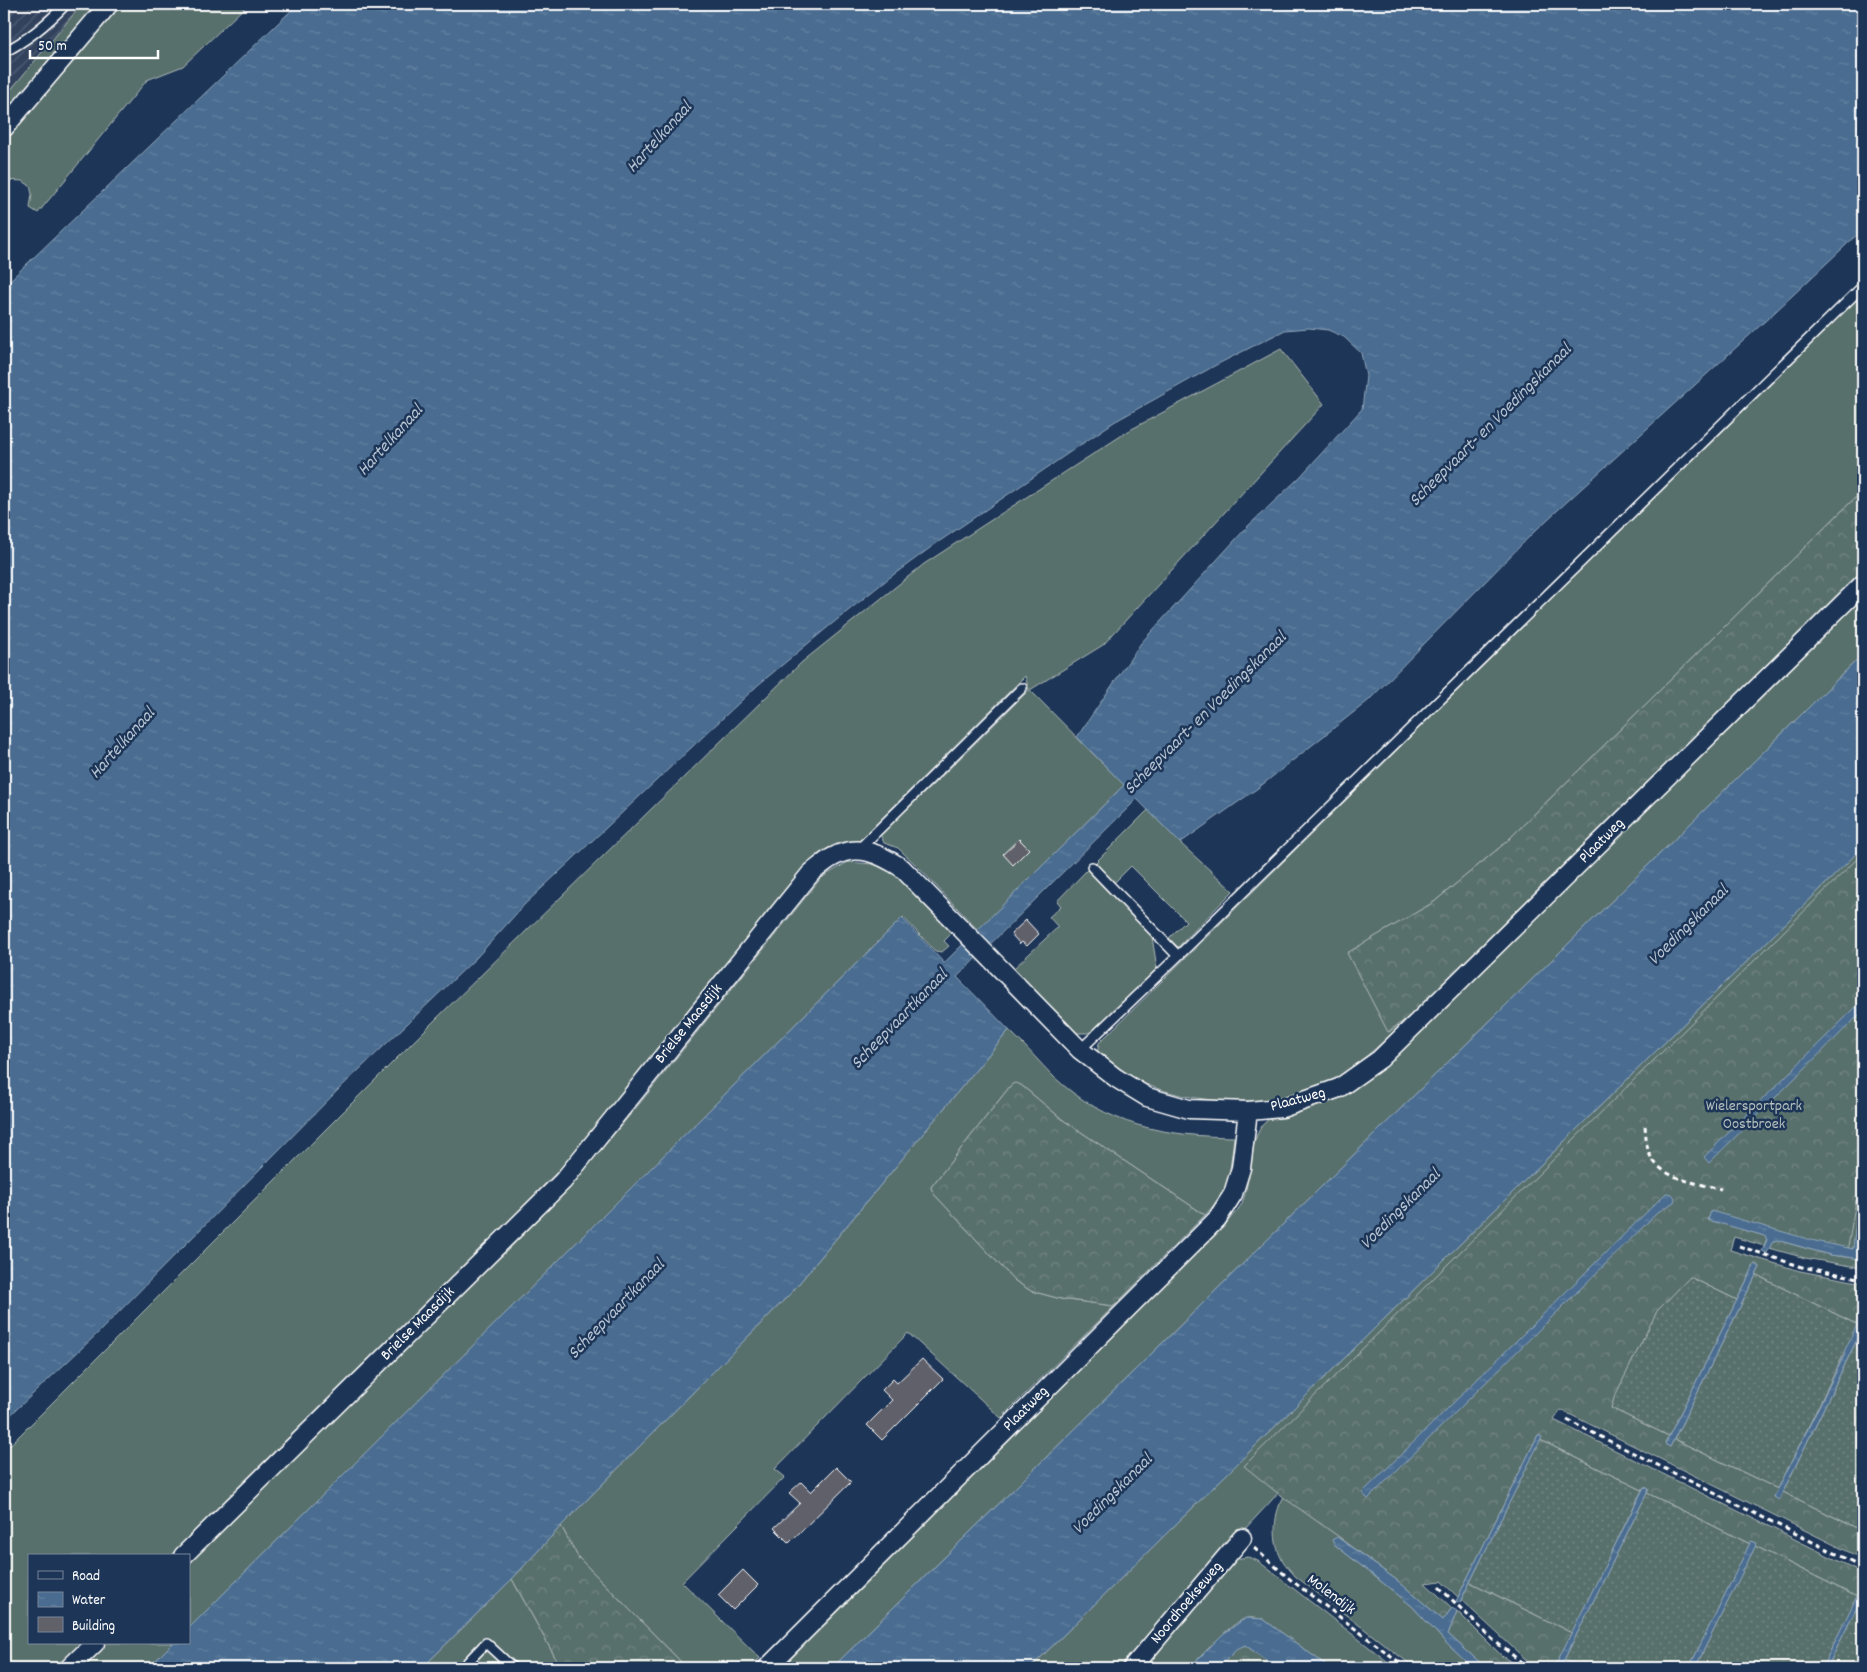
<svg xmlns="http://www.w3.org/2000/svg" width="1867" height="1672" viewBox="0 0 1867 1672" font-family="Dekko,sans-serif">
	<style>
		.industrial { fill: url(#industrial-furrows) }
		.grass { fill: #59706c; stroke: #acb8b6 }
		.forest { fill: url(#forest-crowns); stroke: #acb8b6 }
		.garden { fill: url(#garden-dots); stroke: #acb8b6 }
		.water { fill: url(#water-ripples); stroke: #92a7bc }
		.building { fill: #61616a; stroke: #fff }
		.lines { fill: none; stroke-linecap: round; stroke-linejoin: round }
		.service-casing { stroke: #fff; stroke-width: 12 }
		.minor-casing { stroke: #fff; stroke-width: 21 }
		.path { stroke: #fff; stroke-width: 3; stroke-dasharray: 5 4; stroke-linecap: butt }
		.service { stroke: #1d3557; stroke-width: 9 }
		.minor { stroke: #1d3557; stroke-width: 18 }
		.labels { text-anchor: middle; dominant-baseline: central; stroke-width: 5; stroke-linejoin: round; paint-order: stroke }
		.street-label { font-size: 16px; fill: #fff; stroke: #1d3557 }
		.park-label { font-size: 16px; fill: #b4bfbd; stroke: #1d3557 }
		.water-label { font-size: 18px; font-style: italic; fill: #b6c4d3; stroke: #1d3557 }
	</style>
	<defs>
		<pattern id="industrial-furrows" width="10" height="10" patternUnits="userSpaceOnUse" patternTransform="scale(1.25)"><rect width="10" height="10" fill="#31425d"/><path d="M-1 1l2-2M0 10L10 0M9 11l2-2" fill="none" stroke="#505e75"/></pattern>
		<pattern id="forest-crowns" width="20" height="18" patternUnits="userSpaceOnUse" patternTransform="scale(1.25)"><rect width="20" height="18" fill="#59706c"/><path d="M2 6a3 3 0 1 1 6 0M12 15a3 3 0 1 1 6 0" fill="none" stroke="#728582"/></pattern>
		<pattern id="garden-dots" width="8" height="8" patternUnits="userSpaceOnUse" patternTransform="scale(1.25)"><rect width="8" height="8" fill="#59706c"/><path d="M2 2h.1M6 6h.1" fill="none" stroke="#728582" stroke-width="1.8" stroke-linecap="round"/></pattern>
		<pattern id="water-ripples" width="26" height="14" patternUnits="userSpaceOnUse" patternTransform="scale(1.25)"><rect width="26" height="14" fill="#496c90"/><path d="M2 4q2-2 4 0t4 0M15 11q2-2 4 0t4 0" fill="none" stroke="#6482a1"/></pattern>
	</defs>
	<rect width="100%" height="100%" fill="#1d3557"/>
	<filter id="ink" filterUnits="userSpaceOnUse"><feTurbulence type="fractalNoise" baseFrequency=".02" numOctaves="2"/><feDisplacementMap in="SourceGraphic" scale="10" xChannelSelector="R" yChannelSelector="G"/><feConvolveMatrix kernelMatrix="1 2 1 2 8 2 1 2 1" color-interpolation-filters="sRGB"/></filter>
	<g filter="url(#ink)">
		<path class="industrial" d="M4,4H82L4,98Z"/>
		<path class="grass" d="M82,4H99L4,116V98Z
			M120,4H248L183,66L147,80L38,213L30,208L32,194L30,186L23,181L4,180V143Z
			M1863,291V490L1505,843L1434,902L1348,953L1389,1032L1410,1016C1387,1038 1365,1060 1338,1077C1280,1112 1187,1107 1128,1076C1117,1070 1107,1061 1097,1054L1099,1043Z
			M1281,349L1324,404L1103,645L1030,690L1124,785L978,930L916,865L898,848L884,843L880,834L938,780L1029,690L1025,676L855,845L831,851L598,1131L353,1377L172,1556H29V1643H83L57,1668H4V1451L439,1016L802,662L924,564L1005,511L1130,430Z
			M1863,593V654L832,1668H777L1224,1226C1229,1219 1237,1212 1241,1205C1253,1181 1246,1135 1269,1119C1276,1114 1287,1115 1295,1112C1313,1106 1331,1099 1348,1090Z
			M1148,810L1180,843L1233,891L1178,947L1169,938L1186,921L1131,866L1114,883L1095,863Z
			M1863,847V1197H1859L1853,1249L1733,1218L1379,1513L1342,1540L1337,1538L1334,1544L1412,1606L1449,1646L1474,1668H1415L1295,1576C1291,1571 1286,1566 1283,1561C1273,1547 1273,1520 1280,1504C1288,1488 1299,1473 1309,1458L1271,1501L1231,1544L1126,1668H1030Z
			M848,862L884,865L895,872L955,930L944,941L949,946L942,952L935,951L903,917C665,1154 428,1392 189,1628V1561L571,1185L640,1103L821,878Z
			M1087,870L1152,937L1157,968L1097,1029L1088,1033H1077L1014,968L1058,927L1049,917L1061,906L1057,901Z
			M1009,1030C1025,1045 1039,1062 1054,1077C1107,1126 1164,1136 1234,1137L1230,1169L1224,1194L1205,1215L1063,1120L1021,1085H1011L931,1187L933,1193L1014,1280L1031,1291L1061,1299L1114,1306L1001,1418L908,1333L775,1469L785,1477L682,1582L760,1658L750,1668H687L578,1557L561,1526L791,1293Z
			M1248,1557L1258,1561L1396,1668H1330L1263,1619C1258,1619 1252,1617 1247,1618C1231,1622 1202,1656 1189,1668H1139L1235,1559Z
			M512,1579L561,1668H422Z
			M106,1643H173L148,1668H80Z"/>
		<path class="forest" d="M1863,490V569L1478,950L1410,1016L1388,1032L1347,953L1434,902L1505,843Z
			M1863,853V1201L1856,1200L1847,1253L1708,1219L1765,1236L1767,1238L1764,1246L1734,1237L1730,1250L1800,1271L1863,1283V1312L1858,1325L1756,1275L1760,1267L1755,1264L1737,1300L1690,1277L1611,1408L1669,1436L1665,1444L1670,1447L1674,1439L1778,1489L1774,1497L1780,1499L1783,1492L1863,1531V1559L1561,1410L1554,1420L1863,1573V1600L1861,1599L1862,1597L1858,1595L1857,1597L1755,1546L1756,1544L1752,1541L1750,1544L1647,1493L1649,1489L1644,1487L1642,1490L1540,1440L1542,1437L1538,1435L1458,1597L1441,1581L1425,1583L1452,1608L1443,1620L1398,1581L1342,1540V1539L1280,1495L1244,1466Z
			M1015,1083L1021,1085L1063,1120L1205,1215L1114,1306L1061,1299L1031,1291L1014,1280L933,1193L931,1187L1011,1085Z
			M1777,1240L1830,1255L1863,1259V1268L1805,1258L1769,1248L1773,1241Z
			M561,1526L578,1557L687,1668H561L512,1579Z
			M1470,1582L1572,1633L1554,1668H1535L1461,1600Z
			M1457,1611L1502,1656L1520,1668H1486L1448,1634Z
			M1245,1645L1277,1668H1218L1237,1649Z"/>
		<path class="garden" d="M1756,1275L1858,1325L1778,1489L1674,1439Z
			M1690,1277L1737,1300L1669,1436L1611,1408L1614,1398L1657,1311Z
			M1863,1327V1531L1783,1492Z
			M1540,1440L1642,1490L1572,1633L1470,1582Z
			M1647,1493L1750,1544L1689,1668H1581L1564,1660Z
			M1755,1546L1857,1597L1822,1668H1695Z
			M1861,1599L1863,1600V1668H1827Z"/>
		<path class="water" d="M298,4H1863V229L1775,312L1536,530L1368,701L1258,788L1180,843L1137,799L957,977L1009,1030L791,1293L561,1526L512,1579L422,1668H148L173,1643H189V1628C427,1392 664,1155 902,918L944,963L1124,785L1077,737L1141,643L1247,527L1299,478L1362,409L1366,376L1361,353L1344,337L1328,330L1309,328L1285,330L1216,365L1114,422L934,545L889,578L828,627L758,685L525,904L477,957L340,1088L98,1333L4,1421V286Z
			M1863,654V847L1030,1668H832Z
			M1863,1000V1011L1709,1163L1704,1157Z
			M1666,1193L1672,1194L1675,1198L1674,1202L1658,1212L1368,1499L1362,1493Z
			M1859,1196L1863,1197L1858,1249L1863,1250V1259L1830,1255L1777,1240L1773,1241L1767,1253L1762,1251L1767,1240L1765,1236L1708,1220L1711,1211L1811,1240L1853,1249Z
			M1755,1264L1760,1267L1670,1447L1665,1444Z
			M1863,1312V1327L1779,1500L1774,1497L1845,1354L1844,1352Z
			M1538,1435L1542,1437L1461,1600L1460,1603L1456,1601Z
			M1644,1487L1649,1489L1560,1668H1554Z
			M1337,1537L1398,1581L1443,1620L1452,1608L1457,1611L1448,1634L1486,1668H1474L1463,1659L1449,1646L1412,1606L1334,1544L1332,1540Z
			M1751,1541L1757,1543L1695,1668H1689Z
			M1858,1594L1862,1597L1861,1599L1827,1668H1822Z
			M1246,1618L1263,1619L1330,1668H1277L1245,1645L1237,1649L1218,1668H1189L1223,1634Z"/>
		<path class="building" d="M1019,839L1029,849L1013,865L1003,854Z
			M1026,920L1039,934L1027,946L1022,942L1020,944L1011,934Z
			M922,1359L943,1379L882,1440L867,1425L892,1400L882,1390L893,1379L897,1383Z
			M836,1467L851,1482L789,1543L774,1528L800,1503L789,1493L801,1482L811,1492Z
			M743,1570L758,1585L733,1610L718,1595Z"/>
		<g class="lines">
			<defs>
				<path id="service" d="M4,52C28,40 48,23 66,4
					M858,850L1022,688
					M1178,956L1863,286
					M1080,1050L1178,956L1092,867
					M462,1668L486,1643L513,1668"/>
				<path id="minor" d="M4,128L109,4
					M183,1556L563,1181L811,873C818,868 825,861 833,857C858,843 880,854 902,868L1080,1050L1116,1078L1147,1097L1189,1109L1248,1111L1282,1108L1339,1088L1380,1059L1863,584
					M69,1668L95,1643
					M767,1668L1217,1219L1233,1194L1241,1168L1248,1111
					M1132,1668L1242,1538"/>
			</defs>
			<use href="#service" class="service-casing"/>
			<use href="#minor" class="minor-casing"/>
			<path class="path" d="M1645,1126C1646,1136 1646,1148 1651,1157C1664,1180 1698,1183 1721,1189
				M1739,1246L1802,1267L1863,1279
				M1567,1420L1863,1567
				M1254,1548L1291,1580L1407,1668
				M1439,1587L1492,1639L1529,1668"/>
			<use href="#service" class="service"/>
			<use href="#minor" class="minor"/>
		</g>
	</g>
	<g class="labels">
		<g class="street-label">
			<text transform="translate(1602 841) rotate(-45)">Plaatweg</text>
			<text transform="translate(689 1024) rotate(-51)">Brielse Maasdijk</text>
			<text transform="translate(1298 1100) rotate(-15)">Plaatweg</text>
			<text transform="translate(418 1324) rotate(-45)">Brielse Maasdijk</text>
			<text transform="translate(1026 1409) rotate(-45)">Plaatweg</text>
			<text transform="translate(1331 1595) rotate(37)">Molendijk</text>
			<text transform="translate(1187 1603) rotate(-50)">Noordhoekseweg</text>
		</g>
		<g class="park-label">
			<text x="1754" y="1106">Wielersportpark<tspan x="1754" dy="18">Oostbroek</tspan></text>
		</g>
		<g class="water-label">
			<text transform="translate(660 138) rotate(-48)">Hartelkanaal</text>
			<text transform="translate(1491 426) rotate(-45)">Scheepvaart- en Voedingskanaal</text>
			<text transform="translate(391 441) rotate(-48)">Hartelkanaal</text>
			<text transform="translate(1206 714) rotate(-45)">Scheepvaart- en Voedingskanaal</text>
			<text transform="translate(123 744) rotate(-48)">Hartelkanaal</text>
			<text transform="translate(1689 926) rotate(-45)">Voedingskanaal</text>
			<text transform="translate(900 1020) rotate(-46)">Scheepvaartkanaal</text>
			<text transform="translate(1401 1210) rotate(-45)">Voedingskanaal</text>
			<text transform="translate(617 1310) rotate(-46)">Scheepvaartkanaal</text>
			<text transform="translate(1113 1495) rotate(-45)">Voedingskanaal</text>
		</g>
	</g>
	<rect width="1867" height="1672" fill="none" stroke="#1d3557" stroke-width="20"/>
	<rect x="10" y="10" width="1847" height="1652" fill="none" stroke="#fff" stroke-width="2" filter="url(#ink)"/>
	<rect x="28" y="1554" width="162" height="90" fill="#1d3557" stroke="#77869a"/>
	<rect x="38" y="1571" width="25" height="8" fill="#1d3557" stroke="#77869a"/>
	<text x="72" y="1580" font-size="15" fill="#ffffff">Road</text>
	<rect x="38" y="1592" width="25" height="15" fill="url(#water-ripples)" stroke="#77869a"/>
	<text x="72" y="1604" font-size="15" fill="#ffffff">Water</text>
	<rect x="38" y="1617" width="25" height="15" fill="#61616a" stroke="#77869a"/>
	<text x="72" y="1630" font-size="15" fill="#ffffff">Building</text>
	<path d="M30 50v8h128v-8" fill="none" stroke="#ffffff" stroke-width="2.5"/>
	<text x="38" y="50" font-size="15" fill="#ffffff" stroke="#1d3557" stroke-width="4" paint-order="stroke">50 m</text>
</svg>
